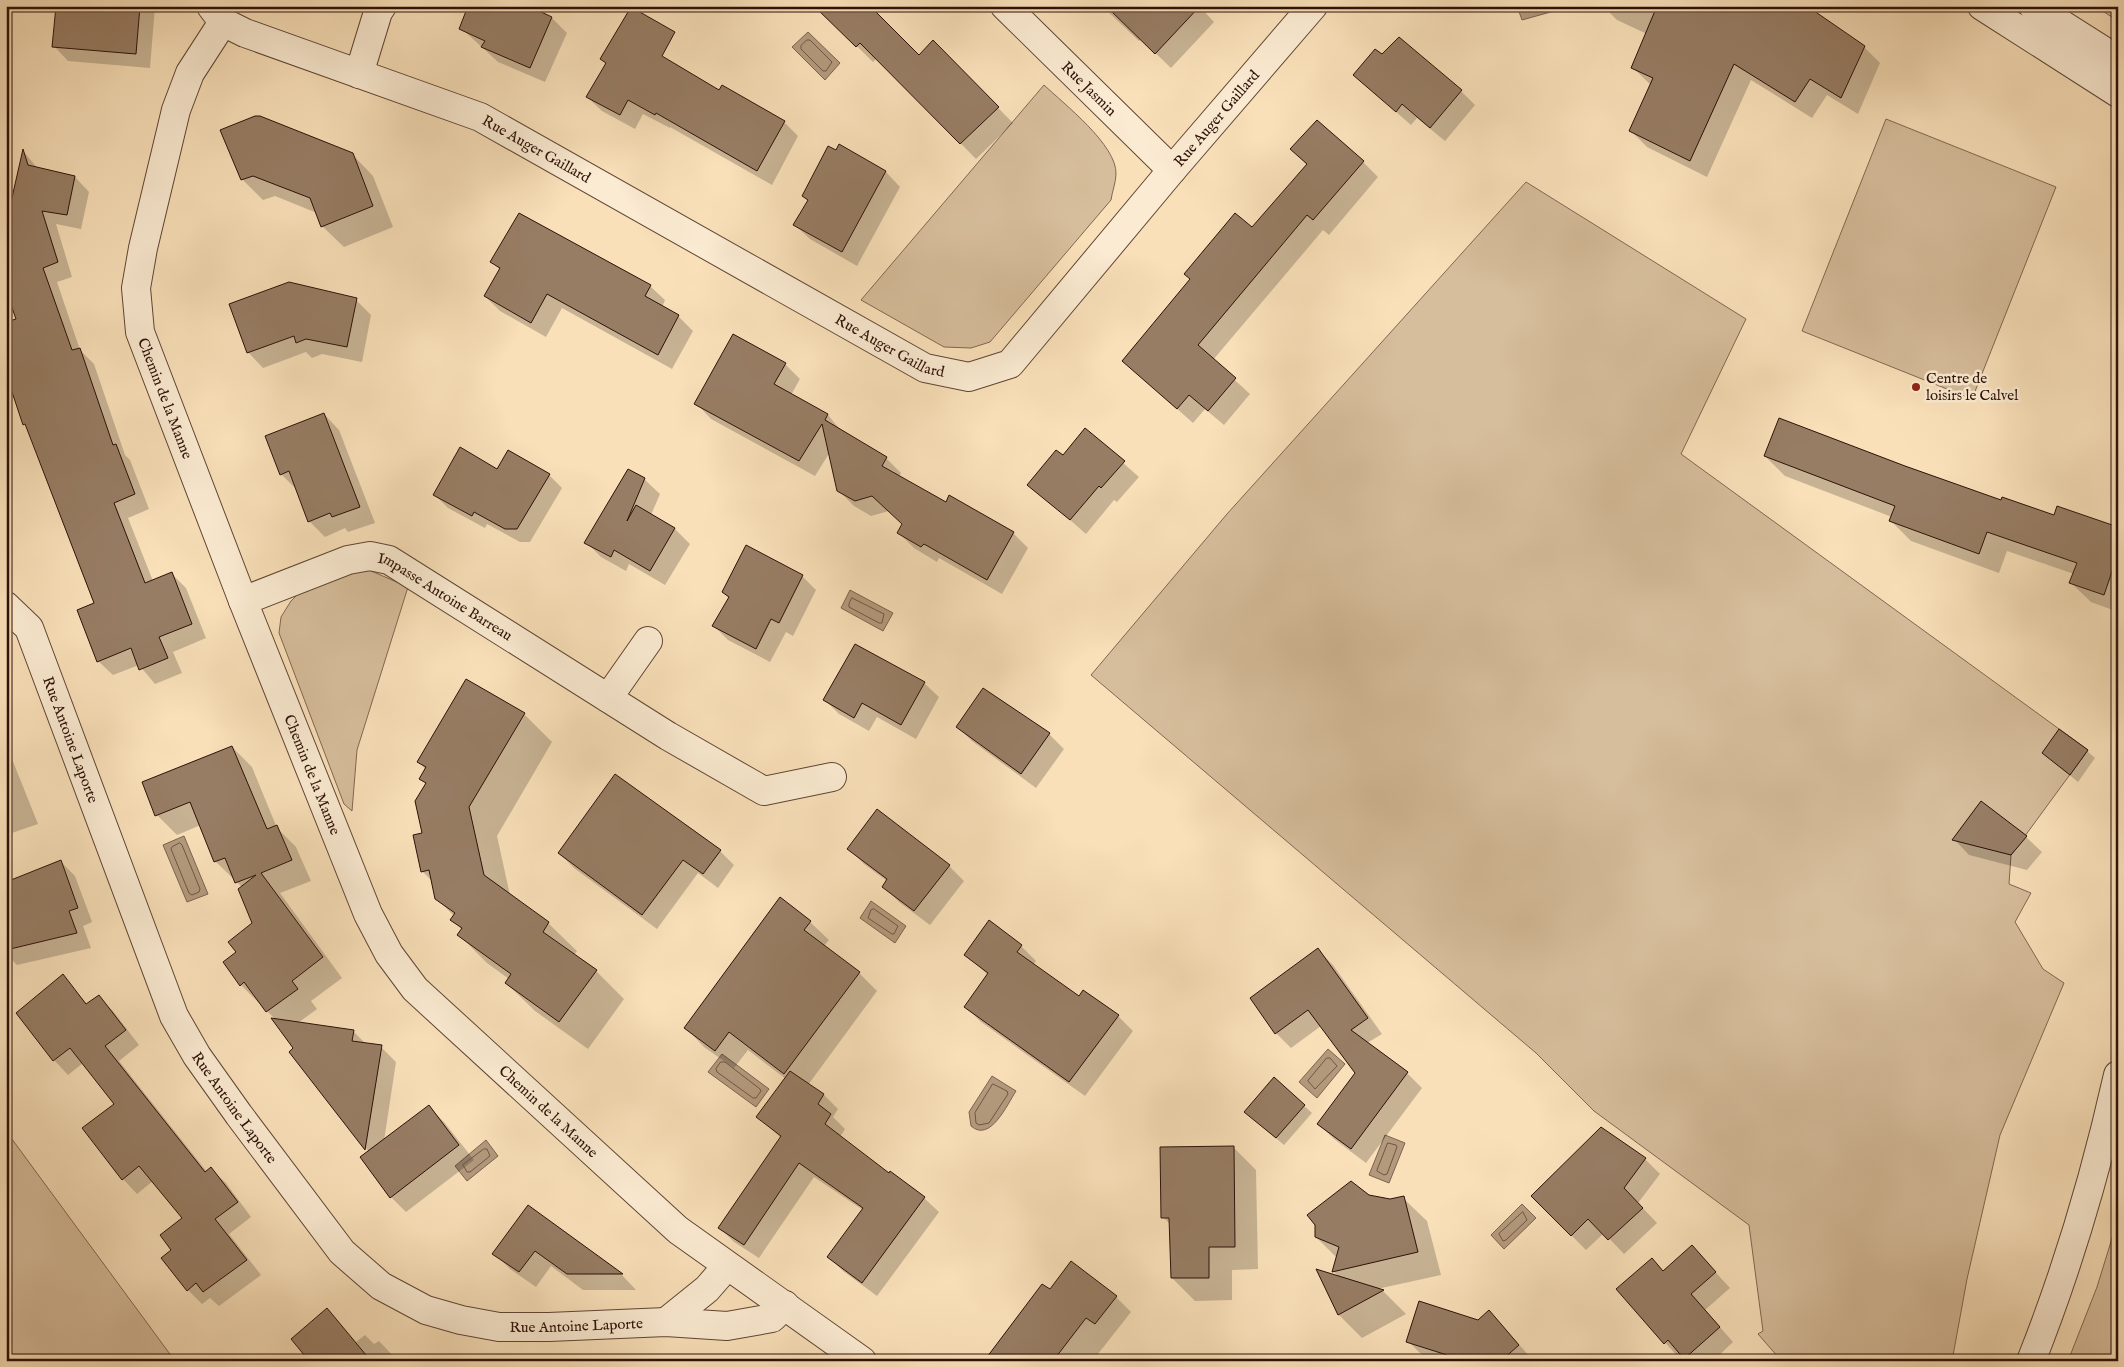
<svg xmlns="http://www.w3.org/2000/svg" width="2124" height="1367" viewBox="0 0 2124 1367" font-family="'IM FELL English',serif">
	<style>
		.green { fill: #d6bd9b; stroke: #816752 }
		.water { fill: #b39a7d; stroke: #7d634e }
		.shadow { fill: #0003 }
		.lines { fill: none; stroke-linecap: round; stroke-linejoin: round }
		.shore { stroke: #705642; stroke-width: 1 }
		.building { fill: #977d64; stroke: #2c1108 }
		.minor-casing { stroke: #5f4534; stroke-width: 30 }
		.tertiary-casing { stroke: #5f4534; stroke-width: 30 }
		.minor { stroke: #fbebd2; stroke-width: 28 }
		.tertiary { stroke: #fbebd2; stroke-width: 28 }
		.poi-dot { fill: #8f2418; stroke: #fbebd2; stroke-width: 2 }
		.labels { text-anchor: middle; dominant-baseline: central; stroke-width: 5; stroke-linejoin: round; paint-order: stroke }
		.street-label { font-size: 15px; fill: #2c1108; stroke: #fbebd2 }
		.poi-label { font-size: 15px; fill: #2c1108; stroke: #fbebd2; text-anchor: start }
	</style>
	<rect width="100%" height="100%" fill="#f9e0b9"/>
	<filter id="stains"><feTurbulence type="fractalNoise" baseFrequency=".004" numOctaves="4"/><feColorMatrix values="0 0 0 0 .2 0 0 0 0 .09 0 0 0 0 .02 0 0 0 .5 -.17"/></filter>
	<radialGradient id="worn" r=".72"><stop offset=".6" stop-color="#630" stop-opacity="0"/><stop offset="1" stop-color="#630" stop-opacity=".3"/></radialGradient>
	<path class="green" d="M2095,6H2118V21Z
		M1044,85C1064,104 1117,145 1116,174C1116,182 1112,192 1111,200L990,342L971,348L944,347L861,300Z
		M1886,119L2056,187L1972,399L1802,331Z
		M1526,182L1746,319L1681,454L2088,750L2011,855L2009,884L2031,893L2015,922L2043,969L2064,983L2000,1135L1967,1279L1952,1361H1799L1797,1357L1779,1358L1758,1334L1763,1331L1749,1225L1594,1111L1536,1053L1091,675L1227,514Z
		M369,570L408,587L357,750L352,811L344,804L279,633L281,617L291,601L300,592L353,573Z
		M6,1131L175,1361H6Z
		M2118,1219V1361H2068L2097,1287Z"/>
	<path class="water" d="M1517,6H1565V8L1522,20Z
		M808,32L840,63L825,80L792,47Z
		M850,590L893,613L883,631L841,608Z
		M184,836L208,894L187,902L163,845Z
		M871,901L906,926L895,943L860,918Z
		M1328,1049L1345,1064L1317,1098L1299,1082Z
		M722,1054L769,1089L756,1107L708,1072Z
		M992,1076L1016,1091C1007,1105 990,1143 971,1126L969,1112Z
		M1385,1135L1405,1143L1389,1183L1369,1175Z
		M486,1140L498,1156L467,1181L455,1166Z
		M1522,1204L1536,1218L1504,1249L1491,1235Z"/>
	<path class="shadow" d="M57,6H155L150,68L68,61L54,46Z
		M816,6L919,57L933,42L1013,123L976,159L877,58L873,62Z
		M1102,6H1199L1214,22L1171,68L1141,39L1139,41Z
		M1603,6H1723L1864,47L1880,63L1858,114L1827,95L1812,118L1751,80L1707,177L1647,147L1631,131L1651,85L1633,68L1647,34L1617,20Z
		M552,18L567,33L545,82L498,62L461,28Z
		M1370,89L1461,91L1475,105L1445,141L1417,118L1411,125Z
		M719,92L784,122L798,136L772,185L670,127V128L643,114L635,129L602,111L587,97Z
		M222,130L352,154L373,176L393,227L344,247L322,226L317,213L275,196L263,200L242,179Z
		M840,146L886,172L900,187L857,266L810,239L795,225L809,201L804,196Z
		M1292,149L1363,162L1378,177L1329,235L1323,230L1213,360L1250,394L1224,425L1205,409L1193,423L1123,361L1252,229L1308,166Z
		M24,152L38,169L75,177L89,192L81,229L56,224L72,277L57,282L80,350L94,364L125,455L130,460L149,509L128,518L153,581L172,574L186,588L206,638L173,652L182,673L155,684L139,665L113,675L98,661L95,604L28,427L24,424L6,371L24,317L12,204Z
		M492,262L650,286L665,300L662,307L678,316L693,331L672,369L562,308L546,337L500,311L485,296L500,270Z
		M356,300L371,315L362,362L322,354L312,358L306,352L263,368L248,352Z
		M785,364L800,379L791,395L828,415L842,432L886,458L901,473L899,477L947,503L1013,533L1028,548L1002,594L939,558L937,562L914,548L899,533L903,524L889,511L871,516L854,506L838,490L830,452L815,476L711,419L696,403Z
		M324,414L339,430L375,523L348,532L345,528L325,537L309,521L297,490L281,474Z
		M1086,430L1139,477L1117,502L1114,500L1086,534L1029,484L1063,457Z
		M1765,456L1905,468L2002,501L2055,517L2118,528V612L2091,602L2071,583L2074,574L2007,551L1999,573L1911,541L1891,521L1892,517L1785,476Z
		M497,471L549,475L562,488L530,542H520L487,524L485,528L448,508L435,495Z
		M628,471L644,479L660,494L651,515L675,529L690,544L665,585L629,564L626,571L601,557L586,542Z
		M802,576L816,590L793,636L786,632L770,662L728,640L714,626L730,599L723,592Z
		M924,683L939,697L916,739L877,717L869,731L839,714L825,700Z
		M524,714L552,742L497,836L510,895L548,923L577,951L574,955L596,971L624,999L588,1049L535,1011L506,983L509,979L487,963L459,935L462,930L452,919L454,916L436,898L433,882L422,871L427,785L421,779L426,770L419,762Z
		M958,727L1049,734L1064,749L1036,788L972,741Z
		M6,744L38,824L6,835Z
		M232,747L252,767L277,828L296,847L311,881L280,893L342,978L311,1001L317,1009L298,1023L353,1031L366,1044L381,1047L396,1062L384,1141L429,1107L444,1122L474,1160L406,1212L391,1197L369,1152L291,1052L295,1049L276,1020L241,985L238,953L254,924L242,887L216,862L201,825L177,835L157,815Z
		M2087,751L2095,758L2078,782L2043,753Z
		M2026,837L2042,852L2027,870L1969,855L1954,839Z
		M849,849L949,866L964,881L930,925L899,902L884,887L887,881L864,864Z
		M720,851L734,865L718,888L698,873L657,929L574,868L559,853Z
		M61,862L75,876L92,922L83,926L91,948L17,965L6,954V883Z
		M810,922L829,940L824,946L859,973L877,991L808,1085L824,1095L838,1109L833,1117L845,1129L840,1137L889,1174L924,1198L939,1212L877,1296L843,1271L829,1257L863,1210L814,1177L759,1258L734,1242L720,1228L781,1138L758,1117L786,1079L748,1050L734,1068L704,1047L686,1028Z
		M1021,946L1036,961L1033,965L1079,998L1118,1016L1133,1031L1085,1096L981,1022L966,1007L988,975L966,955Z
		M1318,950L1333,965L1382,1034L1367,1043L1407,1073L1422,1088L1366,1163L1334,1139L1319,1124L1357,1073L1321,1026L1291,1048L1276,1033Z
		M62,976L88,1005L99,997L113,1011L139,1045L119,1061L207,1172L211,1169L226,1183L251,1217L229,1234L261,1275L219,1306L210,1298L202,1304L188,1290L173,1251L183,1219L153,1181L137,1194L123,1179L84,1128L115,1104L83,1063L68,1075L54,1060Z
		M1274,1079L1312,1113L1284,1145L1253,1119Z
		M1233,1147L1256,1170L1258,1269L1232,1270V1300L1195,1301L1172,1278L1171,1225L1163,1217Z
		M1645,1159L1660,1174L1638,1203L1657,1223L1624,1254L1604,1233L1586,1250L1532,1196Z
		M1403,1198L1427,1221L1441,1275L1377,1289L1383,1291L1406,1314L1362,1338L1339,1315L1318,1271L1340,1278L1333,1271L1337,1258L1316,1237L1390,1200Z
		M528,1206L622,1275L636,1290H583L551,1266L536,1287L510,1269L494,1253Z
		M1652,1260L1664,1272L1706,1262L1730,1288L1705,1310L1733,1342L1713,1361H1688L1682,1355L1679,1358L1618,1290Z
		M1050,1291L1116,1297L1131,1312L1094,1359L1097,1361H996Z
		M327,1310L356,1342L365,1335L374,1344L379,1341L398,1361H311Z
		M1489,1312L1533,1360L1437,1361L1423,1356L1408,1341L1478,1321Z"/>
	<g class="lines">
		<path class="shore" d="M807,40H810L832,62L826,71H823L801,49V46Z
			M852,598L884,614L882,623H879L849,607V604Z
			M180,843L182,845L200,889L199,892L192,895L189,893L171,849L172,847Z
			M874,909L898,926L894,934H892L868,918L871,910Z
			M1327,1058H1330L1337,1066L1315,1089L1308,1081Z
			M721,1062H725L760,1089L761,1091L756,1098H753L717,1072L716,1069Z
			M993,1084L1007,1091L1008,1094L989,1123L979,1125L976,1123L975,1113Z
			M1388,1143L1396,1145L1397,1147L1387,1174L1384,1175L1377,1171Z
			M484,1149H487L490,1156L470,1172H467L463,1165Z
			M1523,1212L1527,1220L1506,1240L1503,1241L1499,1234Z"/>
	</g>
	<path class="building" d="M56,6H140L136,54L52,47Z
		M468,6H528L552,17L530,68L481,47L485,41L459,29Z
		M814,6H870L919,55L933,40L999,107L960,144L860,43L856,47Z
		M1106,6H1200L1155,54Z
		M1657,6H1807L1865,46L1841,98L1810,79L1795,102L1734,64L1690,161L1629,131L1653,78L1631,68Z
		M631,7L675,32L662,56L719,90L722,85L785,121L757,171L656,113L655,115L628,100L620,115L586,97L606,63L600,59Z
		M1399,37L1462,90L1430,128L1402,104L1396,112L1353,75L1375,49L1382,54Z
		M255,116H260L353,153L373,206L321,227L310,198L253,176L241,180L220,130Z
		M1317,120L1364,161L1313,220L1307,215L1198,345L1236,378L1208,411L1189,395L1177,409L1122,361L1190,279L1184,274L1235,213L1252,227L1307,164L1290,149Z
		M839,144L886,171L842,252L793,225L808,200L802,196L828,146L836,150Z
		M23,149L28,165L75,176L67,215L42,211L58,262L43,268L72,350L80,348L113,445L116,444L135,494L114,503L145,583L172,572L192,624L159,637L168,658L139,670L131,648L97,662L77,610L94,603L25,424L23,425L6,374V322L16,319L6,291V201L11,202Z
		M519,213L651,285L645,296L679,315L658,355L547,294L531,323L484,296L500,268L490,262Z
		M289,282L357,298L347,347L306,339L296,343L294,336L247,353L229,304Z
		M733,334L786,363L774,384L828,414L825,420L887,457L882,466L946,502L949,495L1014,532L987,580L924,544L921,547L897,533L902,524L872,496L855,501L837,491L822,424L799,461L694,404Z
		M324,413L360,507L332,517L330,513L308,522L289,471L280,475L265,436Z
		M1779,418L1905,466L2001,500L2002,497L2054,515L2057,506L2118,527V554L2104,595L2069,583L2077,563L1987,532L1979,554L1889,521L1895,506L1764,456Z
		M1085,428L1125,461L1101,488L1099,486L1070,520L1027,485L1056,450L1063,455Z
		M460,447L497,469L508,450L550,474L517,529H505L474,512L472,516L433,495Z
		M628,469L645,478L627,521L636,505L675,528L650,571L614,550L611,557L584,543Z
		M746,545L803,575L779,623L771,619L756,649L712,626L729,597L722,592Z
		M855,644L925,682L901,725L862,703L854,718L823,700Z
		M466,679L525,713L469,807L484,875L549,922L543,932L597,970L559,1022L505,983L511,974L457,935L462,928L450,920L455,913L435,899L429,870L421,872L413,835L422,833L415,801L426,783L419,779L426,767L417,762Z
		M983,688L1050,733L1021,774L956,727Z
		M2059,729L2088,750L2070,775L2042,753Z
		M232,746L267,829L277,825L292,860L261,873L323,957L292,981L298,989L266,1012L244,982L240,986L223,962L236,952L228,942L252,923L238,889L256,875L235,883L225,858L214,862L190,802L155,816L142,782Z
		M615,774L721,850L703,874L683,860L642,915L558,853Z
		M1981,801L2027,836L2011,855L1952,840Z
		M877,809L950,865L914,911L882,887L887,879L847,849Z
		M61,860L78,908L69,911L77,933L6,950V882Z
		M780,897L811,921L804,930L860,972L784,1074L729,1032L715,1051L684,1028Z
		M989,920L1022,945L1017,952L1079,996L1083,990L1119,1015L1069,1082L964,1007L988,973L964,955Z
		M1318,948L1368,1018L1351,1030L1408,1072L1351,1149L1317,1124L1355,1073L1308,1010L1275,1034L1250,998Z
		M63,974L86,1004L99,995L126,1030L105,1046L205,1172L211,1167L238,1202L215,1219L247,1260L203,1292L196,1283L187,1291L161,1258L171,1250L160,1235L182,1218L139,1166L122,1180L82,1128L114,1104L70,1048L53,1061L16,1013Z
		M271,1018L354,1030L352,1041L382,1045L365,1150L289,1052L293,1048Z
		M790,1071L824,1094L818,1104L831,1114L825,1124L889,1173L890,1171L925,1197L862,1283L827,1257L863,1208L799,1163L744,1245L718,1228L781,1136L756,1117Z
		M1274,1077L1305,1105L1276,1138L1244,1112Z
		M429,1105L459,1145L390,1198L360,1157Z
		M1601,1127L1646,1158L1624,1188L1643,1208L1608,1240L1588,1219L1571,1236L1531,1196Z
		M1234,1146L1235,1247H1209V1278H1171L1169,1218H1161L1160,1147Z
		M1351,1181L1369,1195L1390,1199L1404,1196L1418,1252L1332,1272L1339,1247L1315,1237V1225L1307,1215Z
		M528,1205L623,1274H567L535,1251L519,1272L492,1254Z
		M1692,1245L1716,1272L1691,1294L1720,1327L1684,1359L1668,1340L1664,1344L1616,1289L1652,1258L1663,1271Z
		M1071,1261L1117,1296L1095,1324L1086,1318L1053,1361H984L1042,1284L1050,1289Z
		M1316,1269L1384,1290L1338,1315Z
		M1419,1301L1478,1320L1489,1310L1519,1345L1501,1361H1452L1447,1355L1406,1342Z
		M327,1308L371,1361H309L291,1339Z"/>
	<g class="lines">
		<defs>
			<g id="minor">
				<path id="s1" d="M211,6L223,22L190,73L176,110L143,248L136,288L140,332L243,601L368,914L389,954L415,989L678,1230L862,1361"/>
				<path id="s2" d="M1005,6L1172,170"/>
				<path id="s3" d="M223,22L245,33L480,117L925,368L969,377L1010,364L1172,170L1313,6"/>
				<path d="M359,74L378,12L382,6"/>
				<path id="s4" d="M243,601L348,560L370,556L389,560L668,736L764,791L832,777"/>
				<path id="s5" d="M6,606L29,628L174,1016L197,1056L239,1115L342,1252L381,1286L426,1310L461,1320L499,1327H549L666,1322L727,1326L772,1318L785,1305"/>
				<path d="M608,698L648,641"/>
				<path d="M666,1322L707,1289L727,1266"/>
			</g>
			<path id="tertiary" d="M1982,6L2118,93
				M2033,6L2118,60
				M2031,1361C2068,1268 2096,1173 2118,1075"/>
		</defs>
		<use href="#minor" class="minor-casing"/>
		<use href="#tertiary" class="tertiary-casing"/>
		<use href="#minor" class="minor"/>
		<use href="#tertiary" class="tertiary"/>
	</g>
	<circle class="poi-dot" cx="1916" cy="387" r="5"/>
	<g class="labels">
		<g class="street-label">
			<text stroke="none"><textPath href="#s2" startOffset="118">Rue Jasmin</textPath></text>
			<text stroke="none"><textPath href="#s3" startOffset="1194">Rue Auger Gaillard</textPath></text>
			<text stroke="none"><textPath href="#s3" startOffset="339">Rue Auger Gaillard</textPath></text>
			<text stroke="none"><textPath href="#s3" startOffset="744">Rue Auger Gaillard</textPath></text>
			<text stroke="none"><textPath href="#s1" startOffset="418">Chemin de la Manne</textPath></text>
			<text stroke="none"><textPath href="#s4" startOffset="221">Impasse Antoine Barreau</textPath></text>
			<text stroke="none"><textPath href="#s5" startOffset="151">Rue Antoine Laporte</textPath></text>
			<text stroke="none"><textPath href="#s1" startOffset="822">Chemin de la Manne</textPath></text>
			<text stroke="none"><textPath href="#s5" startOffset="556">Rue Antoine Laporte</textPath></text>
			<text stroke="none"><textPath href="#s1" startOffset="1242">Chemin de la Manne</textPath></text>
			<text stroke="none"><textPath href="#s5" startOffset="991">Rue Antoine Laporte</textPath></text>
		</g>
		<g class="poi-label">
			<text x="1926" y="378">Centre de<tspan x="1926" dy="17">loisirs le Calvel</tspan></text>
		</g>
	</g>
	<rect width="2124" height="1367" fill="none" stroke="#f9e0b9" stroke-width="25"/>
	<rect x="8" y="8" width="2109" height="1352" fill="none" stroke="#2c1108" stroke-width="2.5"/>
	<rect x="12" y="12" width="2099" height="1342" fill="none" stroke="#2c1108"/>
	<rect width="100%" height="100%" filter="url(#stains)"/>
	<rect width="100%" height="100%" fill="url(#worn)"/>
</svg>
